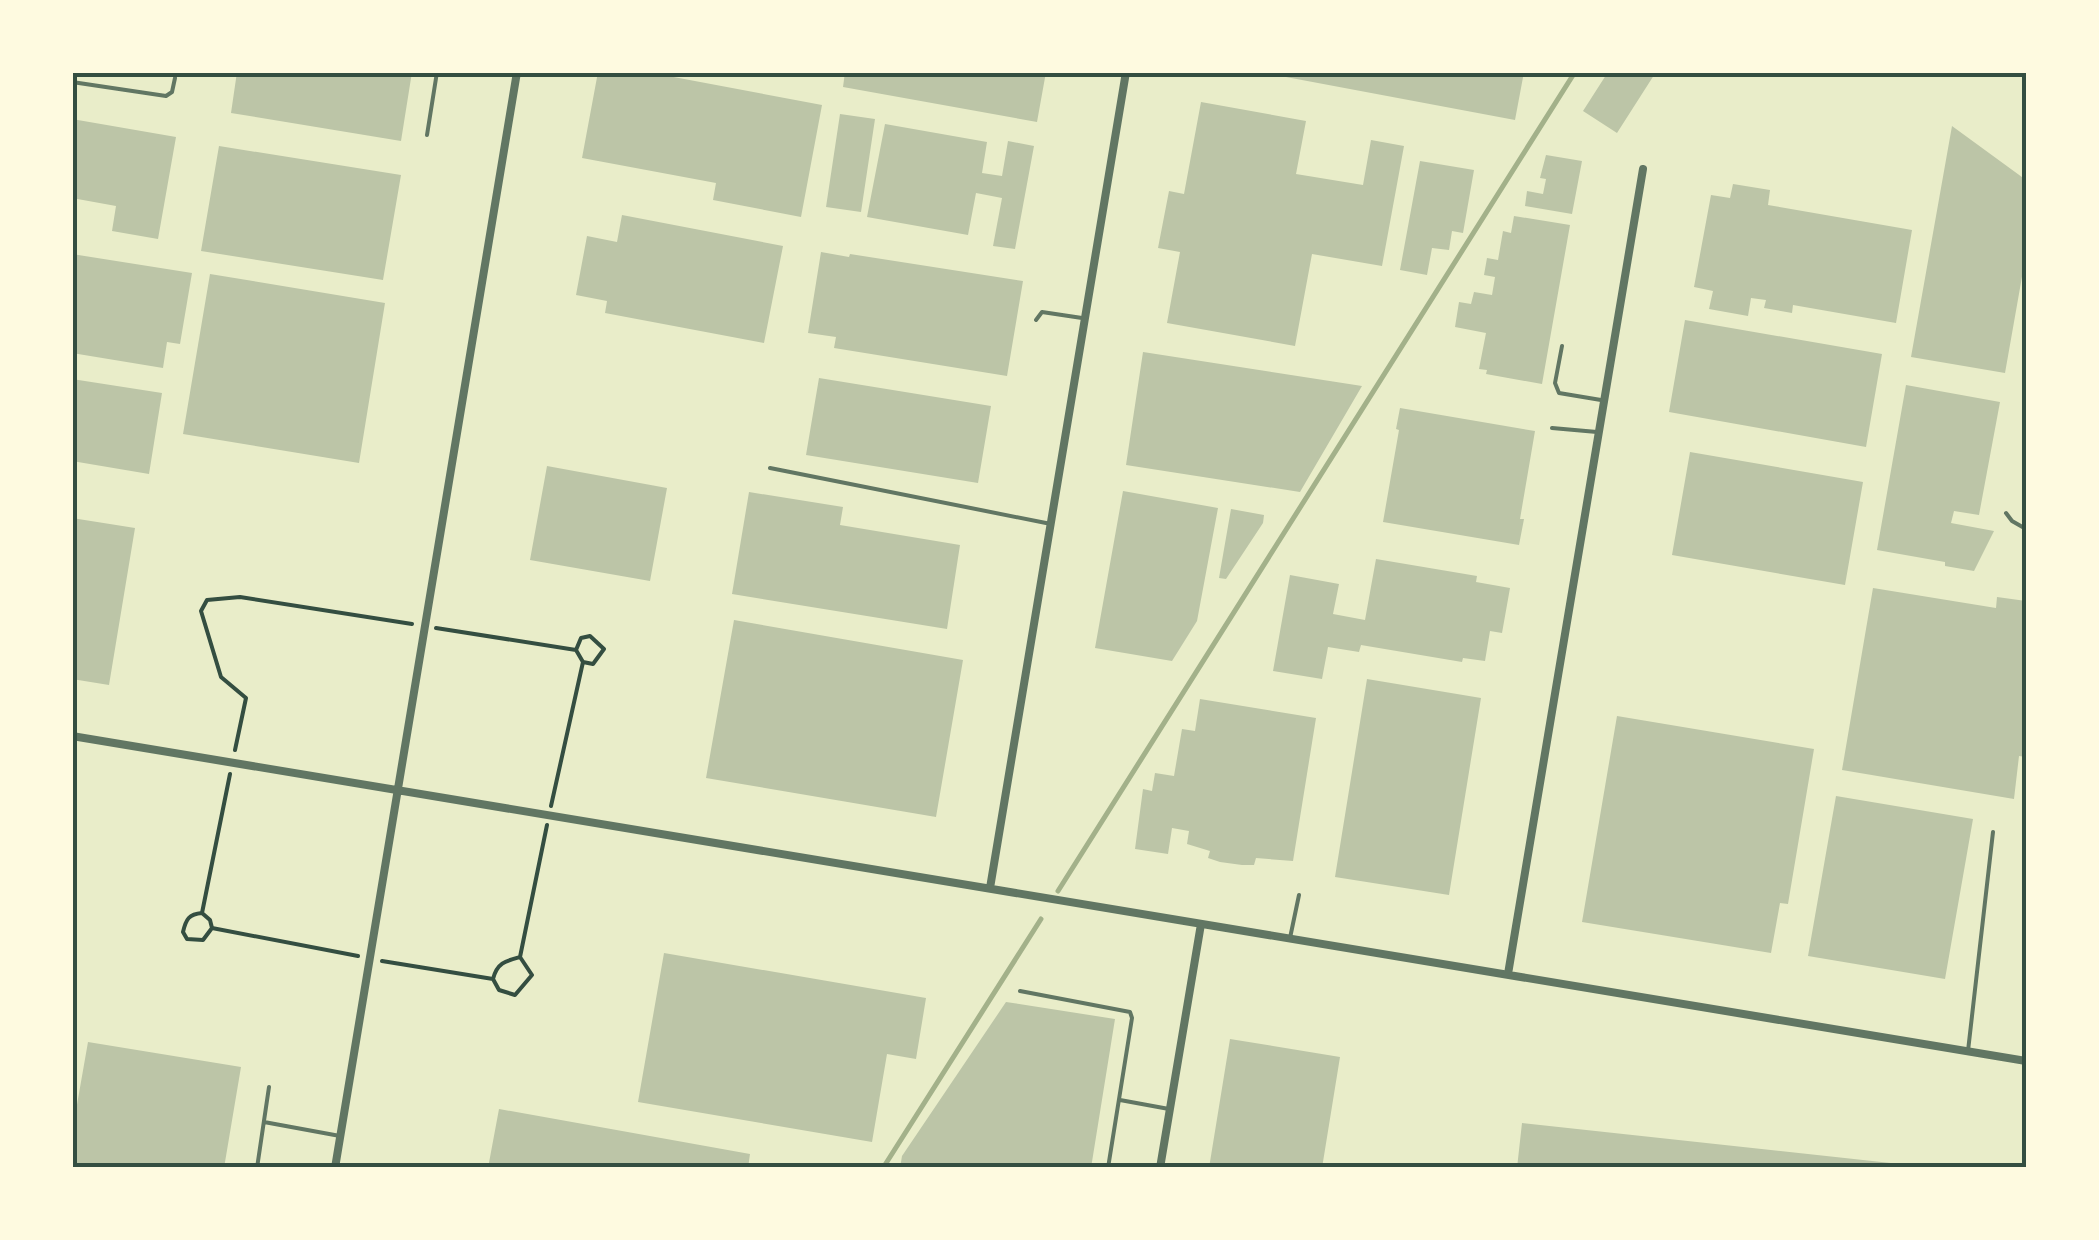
<svg xmlns="http://www.w3.org/2000/svg" width="2099" height="1240" font-family="Merriweather,serif">
<style>
.lines{fill:none;stroke-linecap:round;stroke-linejoin:round}
.stream{stroke:#a3b18a;stroke-width:5}
.building{fill:#bcc5a7}
.path{stroke:#344e41;stroke-width:4}
.service{stroke:#617663;stroke-width:4}
.minor{stroke:#617663;stroke-width:8}
.neatline{fill:none;stroke:#344e41;stroke-width:4}
</style>
<rect width="100%" height="100%" fill="#e9edc9"/>
<g class="lines">
<!-- stream -->
<path class="stream" d="M1058,891l517,-819
M883,1168l158,-249"/>
</g>
<!-- building -->
<path class="building" d="M237,72h175l-11,69 -170,-28z
M598,72h49l175,33 -21,112 -88,-17 3,-17 -134,-25z
M845,72h201l-9,50 -194,-35z
M1259,72h265l-9,48z
M1608,72h48l-39,61 -34,-22z
M1201,102l105,19 -10,53 67,11 8,-45 33,6 -22,120 -70,-12 -17,92 -128,-23 13,-71 -22,-4 11,-57 15,3z
M840,114l35,5 -14,93 -35,-5z
M72,119l104,18 -18,102 -46,-8 4,-25 -44,-8z
M885,124l102,18 -5,31 20,3 6,-35 26,5 -19,103 -22,-3 9,-48 -26,-5 -8,42 -101,-18z
M1952,126l74,54v74l-21,119 -94,-16z
M219,146l182,29 -18,105 -182,-29z
M1546,155l36,6 -10,53 -47,-8 2,-15 16,3 3,-15 -6,-1z
M1420,161l54,9 -11,63 -11,-2 -3,19 -17,-2 -5,27 -27,-5z
M1733,184l37,6 -2,15 144,25 -16,93 -103,-18 -1,8 -28,-5 2,-8 -15,-2 -3,18 -39,-7 4,-18 -19,-4 17,-92 19,3z
M622,215l161,31 -19,97 -159,-30 2,-12 -31,-6 11,-59 30,6z
M1514,216l56,9 -28,159 -56,-10 1,-4 -8,-1 7,-36 -31,-6 4,-25 12,2 3,-12 18,3 3,-18 -11,-2 3,-17 11,2 5,-29 8,2z
M821,252l28,5 1,-3 173,27 -16,95 -173,-28 2,-11 -28,-4z
M72,254l120,19 -12,71 -13,-2 -4,26 -91,-15z
M210,274l175,29 -26,160 -176,-29z
M1685,320l197,34 -16,93 -197,-35z
M1143,352l219,34 -62,106 -174,-27z
M819,378l172,28 -13,77 -172,-28z
M72,379l90,14 -13,81 -77,-13z
M1906,385l94,17 -21,113 -25,-4 -3,12 43,8 -20,40 -29,-5v-4l-68,-12z
M1400,408l135,23 -15,88h4l-5,26 -136,-23 16,-92 -3,-1z
M1690,452l173,30 -18,103 -173,-30z
M547,466l120,22 -17,93 -120,-21z
M1123,491l95,17 -21,113 -25,40 -77,-13z
M749,492l94,15 -3,18 120,20 -13,84 -215,-35z
M1231,509l33,6 -1,8 -37,56 -7,-1z
M72,518l63,10 -26,157 -37,-6z
M1376,559l101,17 -1,6 34,6 -8,45 -12,-2 -5,30 -22,-3 -1,4 -101,-17 -2,7 -31,-5 -6,32 -49,-8 17,-96 49,9 -6,30 32,6z
M1873,588l123,20 1,-11 29,4v156l-7,-1 -5,43 -172,-29z
M734,620l229,40 -27,157 -230,-39z
M1367,679l114,19 -32,197 -114,-18z
M1200,699l116,19 -23,143 -37,-3 -2,7h-12l-22,-3 -12,-4 2,-7 -23,-7 2,-13 -17,-3 -4,26 -33,-5 8,-60 9,2 3,-18 19,3 8,-47 13,2z
M1617,716l197,33 -26,155 -8,-1 -9,50 -189,-31z
M1836,796l137,23 -28,160 -137,-23z
M664,953l262,45 -10,61 -29,-5 -15,88 -234,-40z
M1006,1002l109,17 -24,149h-191l2,-12z
M1230,1039l110,18 -18,111h-113z
M88,1042l153,25 -17,101h-152v-35z
M499,1109l251,45 -2,14h-260z
M1522,1123l387,42v3h-392z"/>
<g class="lines">
<!-- path -->
<path class="path" d="M436,628l140,22
M235,750l11,-52 -25,-21 -20,-66 6,-11 33,-3 172,27
M230,774l-28,139c-13,1 -16,6 -19,19l4,7 16,1 9,-12 146,28
M551,806l32,-144 10,2 11,-15 -14,-13 -9,2 -5,12 7,12
M202,913l8,7 2,8
M382,961l111,18 6,11 16,5 17,-20 -12,-18 27,-132
M493,979c4,-16 12,-18 27,-22"/>
<!-- service -->
<path class="service" d="M72,82l94,14 6,-4 3,-14
M427,135l10,-63
M1036,320l6,-8 40,6
M1562,346l-7,37 4,10 42,7
M1552,428l45,4
M770,468l281,56
M2006,513l6,8 14,8
M1290,938l9,-43
M1020,991l110,21 2,6 -24,150
M1968,1051l25,-219
M1120,1100l49,9
M264,1122l76,14
M257,1168l12,-81"/>
<!-- minor -->
<path class="minor" d="M72,736l1954,325
M990,888l136,-816
M1508,974l135,-805
M335,1168l182,-1096
M1160,1168l41,-244"/>
</g>
<!-- border -->
<rect width="2099" height="1240" fill="none" stroke="#fefae0" stroke-width="150"/>
<rect x="75" y="75" width="1949" height="1090" class="neatline"/>
</svg>
